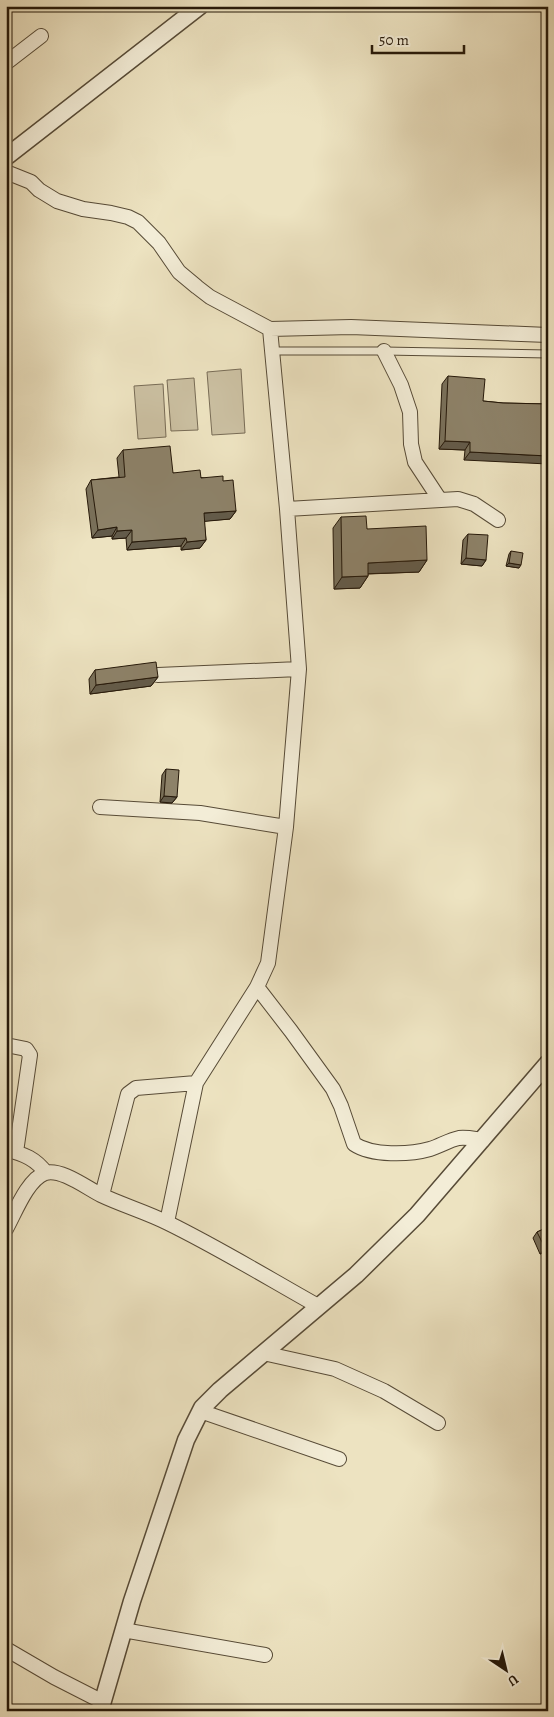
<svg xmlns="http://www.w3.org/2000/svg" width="554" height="1717" font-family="Alegreya,serif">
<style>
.pitch{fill:#cbc0a2;stroke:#786c56}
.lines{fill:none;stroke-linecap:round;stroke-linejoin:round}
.service-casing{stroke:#574b37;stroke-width:9}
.minor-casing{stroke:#574b37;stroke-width:16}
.tertiary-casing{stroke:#574b37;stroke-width:19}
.service{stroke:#f3edd7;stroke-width:7}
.minor{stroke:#f3edd7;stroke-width:14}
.tertiary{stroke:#f3edd7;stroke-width:16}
.wall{fill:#79705a;stroke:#251809}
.shaded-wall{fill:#635b4a;stroke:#251809}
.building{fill:#8d8269;stroke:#251809}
</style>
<rect width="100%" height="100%" fill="#ede3c1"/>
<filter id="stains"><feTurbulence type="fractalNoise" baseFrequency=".004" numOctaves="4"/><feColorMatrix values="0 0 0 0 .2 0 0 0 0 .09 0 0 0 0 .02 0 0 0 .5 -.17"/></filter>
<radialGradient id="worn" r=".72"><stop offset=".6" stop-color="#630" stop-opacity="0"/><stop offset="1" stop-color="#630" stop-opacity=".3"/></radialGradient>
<!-- pitch -->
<path class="pitch" d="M241,369l4,64 -33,2 -5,-63z
M194,378l4,52 -27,1 -4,-51z
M163,384l3,53 -28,2 -4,-53z"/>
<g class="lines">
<defs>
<path id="service" d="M273,351h111l164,3"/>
<path id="minor" d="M6,63l35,-27
M6,172l25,10 8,8 18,11 26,8 28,4 17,4 10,5 21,21 20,29 18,15 13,10 60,32 81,-2 197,8
M384,351l17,34 9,27 1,32 4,18 25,38
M287,509l171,-10 16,5 24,16
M158,675l141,-6
M100,807l100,6 86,14
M257,987l34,44 42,58 8,17 13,38c18,12 55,11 76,5 10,-3 19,-9 29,-11 8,-1 16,1 24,2
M6,1045l20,4 4,6 -14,97
M7,1150c17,4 29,9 39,23
M102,1195l26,-101 8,-6 60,-5
M167,1222l29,-139 61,-96 11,-24 18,-136 13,-158 -12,-160 -17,-180
M6,1229c9,-16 21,-49 39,-56 16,-5 42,15 56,22 21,10 45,17 67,28 51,25 100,55 150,83
M263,1353l72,16 49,22 54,32
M200,1411l139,48
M123,1630l142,25
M6,1649l48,28 49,25"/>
<path id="tertiary" d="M6,157l194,-151
M100,1711l32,-110 54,-161 16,-32 18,-18 136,-115 61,-60 131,-152"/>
</defs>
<!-- service casing -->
<use href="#service" class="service-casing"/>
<!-- minor casing -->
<use href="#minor" class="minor-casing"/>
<!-- tertiary casing -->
<use href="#tertiary" class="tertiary-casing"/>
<!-- service -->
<use href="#service" class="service"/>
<!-- minor -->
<use href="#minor" class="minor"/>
<!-- tertiary -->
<use href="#tertiary" class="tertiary"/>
</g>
<!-- wall -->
<path class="wall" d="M448,376l35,25 20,2 45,1 -84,56 1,-10 -26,-1 3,-65z
M123,450l50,23 50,8 13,30 -6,8 -26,2 2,19 -6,8 -19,2v-4l-54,4 -1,-12 -14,1v-3l-20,2 -6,-49 5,-9 28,-3 -2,-19z
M341,517l26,12 60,31 -8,12 -51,2v2l-8,12 -26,1 -1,-61z
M468,534l18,26 -4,6 -21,-2 2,-24z
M511,551l8,17 -13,-2 3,-12z
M95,670l63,7 -7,9 -61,8 -1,-15z
M166,769l11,28 -5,6 -12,-1 2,-27z
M548,1227v24l-8,3 -7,-16 4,-6z"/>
<!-- shaded-wall -->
<path class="shaded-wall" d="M445,441l25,1 -5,8 -26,-1z
M470,452l78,4v8l-84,-4z
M236,511l-6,8 -32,3 6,-9z
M117,527l-5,9 -20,2 6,-8z
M132,530l-6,8 -14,1 5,-8z
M186,538l-5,8 -54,4 5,-8z
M206,540l-6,8 -19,2 6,-8z
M466,558l20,2 -4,6 -21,-2z
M427,560l-8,12 -59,2 8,-11z
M509,563l12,2 -2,3 -13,-2z
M368,576l-8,12 -26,1 8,-12z
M158,677l-7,9 -61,8 6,-9z
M164,796l13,1 -5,6 -12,-1z
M548,1247v4l-8,3 5,-6z"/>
<!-- building -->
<path class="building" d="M448,376l37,3 -2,22 20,2 45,1v52l-78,-4v-10l-25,-1z
M170,446l3,27 27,-3 1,8 22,-2v5l10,-1 3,31 -32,2 2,27 -19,2 -1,-4 -54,4v-12l-15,1v-4l-19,3 -7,-50 34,-3 -2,-27z
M366,516l1,13 59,-3 1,34 -59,3v13l-26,1 -1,-60z
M468,534l20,1 -2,25 -20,-2z
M511,551l12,2 -2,12 -12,-2z
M156,662l2,15 -62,8 -1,-15z
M166,769l13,1 -2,27 -13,-1z
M548,1227v20l-3,1 -8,-16z"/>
<!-- margin -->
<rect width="554" height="1717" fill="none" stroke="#ede3c1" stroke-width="25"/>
<rect x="8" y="8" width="539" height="1702" fill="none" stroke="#251809" stroke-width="2.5"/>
<rect x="12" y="12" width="529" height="1692" fill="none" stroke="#251809"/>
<!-- north arrow -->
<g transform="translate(506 1670) rotate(145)" stroke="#f3edd7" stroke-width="4" paint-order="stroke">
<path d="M0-4L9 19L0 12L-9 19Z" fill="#251809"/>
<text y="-8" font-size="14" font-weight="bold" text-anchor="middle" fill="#251809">U</text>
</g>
<!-- scale -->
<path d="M372 45v8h92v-8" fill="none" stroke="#251809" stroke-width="2.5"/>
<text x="379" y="45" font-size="15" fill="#251809" stroke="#f3edd7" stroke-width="4" paint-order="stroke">50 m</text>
<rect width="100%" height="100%" filter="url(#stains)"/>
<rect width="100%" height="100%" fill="url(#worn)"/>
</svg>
